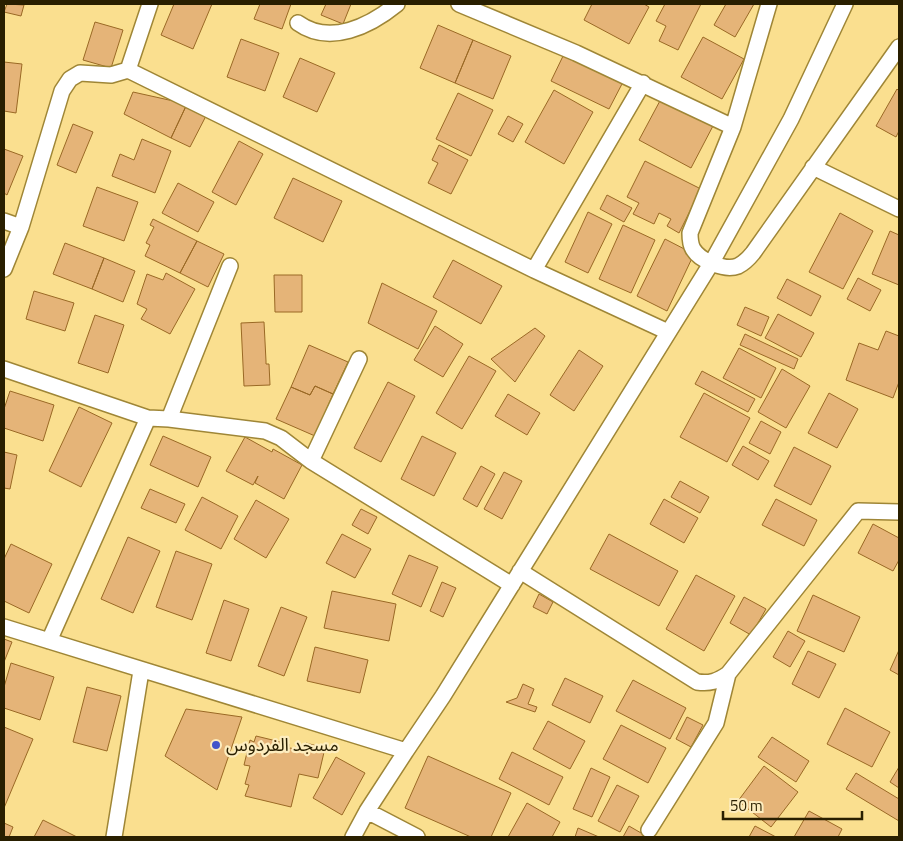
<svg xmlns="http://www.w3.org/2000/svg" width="903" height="841" font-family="'Titillium Web','Noto Sans Arabic',sans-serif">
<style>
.building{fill:#e5b478;stroke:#9a6925}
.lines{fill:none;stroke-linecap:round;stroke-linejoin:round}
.minor-casing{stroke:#9f8636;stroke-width:18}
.minor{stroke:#fff;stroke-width:15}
.poi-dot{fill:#4356ca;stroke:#fdedbf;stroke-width:2}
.labels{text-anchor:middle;stroke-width:4.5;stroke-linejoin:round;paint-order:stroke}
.poi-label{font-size:18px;fill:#291f00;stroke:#fdedbf;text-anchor:start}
</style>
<rect width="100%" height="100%" fill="#fadf8f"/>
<!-- building -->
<path class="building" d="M7,4l17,1 -3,11 -17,-4z
M174,4h38l-19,45 -32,-14z
M260,4h31l-9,25 -28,-10z
M326,4h25l-8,20 -22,-9z
M592,4h52l5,3 -20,37 -45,-24z
M665,4h36l-23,46 -19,-9 7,-15 -10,-5z
M726,4h28l-19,33 -21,-12z
M95,22l28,8 -12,38 -28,-8z
M438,25l35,15 -18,43 -35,-15z
M703,37l41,22 -22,40 -41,-22z
M241,39l38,14 -14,38 -38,-14z
M473,40l38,16 -18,43 -38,-16z
M564,54l59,28 -14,27 -58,-28z
M300,58l35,15 -18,39 -34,-15z
M4,62l18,2 -6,49 -12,-2z
M897,89l2,2v40l-3,6 -20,-11z
M554,90l39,22 -29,52 -39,-22z
M133,92l54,12 -16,34 -47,-24z
M458,93l35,17 -22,46 -35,-17z
M662,97l52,27 -23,44 -52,-28z
M187,104l20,10 -17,33 -19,-9z
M508,116l15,8 -10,18 -15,-8z
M73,124l20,8 -17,41 -19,-8z
M142,139l29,12 -16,42 -43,-17 8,-22 14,6z
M239,141l24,13 -27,51 -24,-13z
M439,145l29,15 -17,34 -23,-11 10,-20 -6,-3z
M4,149l19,7 -16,39 -3,-2z
M645,161l56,28 -22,44 -12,-7 4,-7 -12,-6 -5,11 -21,-10 6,-11 -12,-6z
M293,178l49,23 -19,41 -49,-24z
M178,183l36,19 -16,30 -36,-19z
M97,187l41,15 -14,39 -41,-15z
M607,195l25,13 -8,14 -24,-13z
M588,212l24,12 -24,49 -23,-11z
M840,213l33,18 -30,58 -34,-17z
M153,219l44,22 -17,32 -35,-17 5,-11 -4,-2 8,-16 -4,-2z
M623,225l32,15 -24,53 -32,-14z
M890,231l9,4v50l-27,-11z
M665,239l29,15 -27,57 -30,-15z
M197,241l27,13 -16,33 -28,-14z
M65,243l39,15 -12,31 -39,-15z
M104,258l31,13 -12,31 -31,-13z
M453,260l49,26 -21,38 -48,-27z
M166,273l29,16 -25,45 -29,-15 6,-10 -10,-5 10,-30 16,6z
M274,275h28v37h-27z
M858,278l23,12 -11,21 -23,-12z
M787,279l34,17 -10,20 -34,-18z
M382,283l55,28 -19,38 -50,-26z
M34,291l40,12 -9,28 -39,-12z
M745,307l24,10 -8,19 -24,-11z
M778,314l36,19 -13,24 -36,-19z
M95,315l29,10 -16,48 -30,-10z
M264,322l2,39v3h3l1,21 -26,1 -3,-63z
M435,326l28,18 -20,33 -29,-17z
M535,328l10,8 -30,46 -24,-23z
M886,331l13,5v46l-6,16 -47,-18 13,-37 19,7z
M745,334l53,25 -4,10 -54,-24z
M309,345l39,17 -15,32 -18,-8 -5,9 -19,-8z
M739,348l37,20 -15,30 -38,-20z
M579,350l24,16 -29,45 -24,-16z
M469,356l27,15 -34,58 -26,-16z
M782,369l28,17 -24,42 -28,-16z
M702,371l53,28 -7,13 -53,-28z
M388,382l27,14 -34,66 -27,-14z
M315,386l18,8 -18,42 -39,-17 15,-32 19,8z
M10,391l44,14 -11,36 -39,-13v-19z
M704,393l46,25 -23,44 -47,-25z
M829,393l29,16 -21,39 -29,-15z
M508,394l32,19 -13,22 -32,-19z
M79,407l33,16 -31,64 -32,-16z
M761,421l20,11 -11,22 -21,-11z
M163,436l48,21 -13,30 -48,-22z
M422,436l34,17 -22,43 -33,-17z
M245,437l27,15 1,-3 29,16 -18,34 -29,-16 3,-7 -5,9 -27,-14z
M743,446l26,15 -11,19 -26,-15z
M794,447l37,19 -20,39 -37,-19z
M4,452l13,3 -7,34 -6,-1z
M481,466l14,8 -18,33 -14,-8z
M504,472l18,9 -20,38 -18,-10z
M680,481l29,16 -9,16 -29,-16z
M150,489l35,15 -9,19 -35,-15z
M202,497l36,19 -17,33 -36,-19z
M664,499l34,19 -14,25 -34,-19z
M776,499l41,21 -13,26 -42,-21z
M256,500l33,19 -23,39 -32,-19z
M361,509l16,8 -9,17 -16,-9z
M873,524l26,14v22l-6,11 -35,-18z
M342,534l29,15 -16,29 -29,-15z
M609,534l69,37 -19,35 -69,-37z
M128,537l32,14 -27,62 -32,-14z
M11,544l41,20 -23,49 -25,-12v-42z
M176,551l36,13 -20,56 -36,-13z
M409,555l29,12 -17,40 -29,-13z
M696,575l39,21 -31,55 -38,-22z
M442,582l14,6 -13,29 -13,-6z
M332,591l64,13 -7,37 -65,-13z
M539,594l14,8 -6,12 -14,-7z
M813,595l47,22 -16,35 -47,-21z
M744,597l22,12 -15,26 -21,-12z
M224,600l25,9 -18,52 -25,-8z
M281,607l26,10 -23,59 -26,-10z
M788,631l17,10 -15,26 -17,-10z
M4,639l8,3 -8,20z
M315,647l53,13 -8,33 -53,-12z
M899,650v25l-9,-5z
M808,651l28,13 -17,34 -27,-14z
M11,663l43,14 -14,43 -36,-12v-21z
M565,678l38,18 -13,27 -38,-18z
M633,680l53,28 -16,31 -54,-28z
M523,684l11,5 -6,15 9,3 -2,5 -29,-10 11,-4z
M87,687l34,9 -14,55 -34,-9z
M845,708l45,24 -18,35 -45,-23z
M186,709l56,8 -25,73 -52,-34z
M687,717l16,8 -12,22 -15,-8z
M548,721l37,20 -15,28 -37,-20z
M621,725l45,23 -18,35 -45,-24z
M4,727l29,12 -29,69z
M256,736l33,8v5l1,-1 14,3 2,-8 19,5 -7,30 -19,-4 -8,33 -46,-11 4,-11 -4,-1 5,-18 -6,-1 6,-25 4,2z
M772,737l37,24 -13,21 -38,-25z
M512,752l51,25 -14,28 -50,-26z
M428,756l83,37 -20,44h-20l-66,-29z
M336,757l29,16 -23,42 -29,-17z
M764,766l34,26 -27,35 -33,-26z
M899,767v21l-9,-6z
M591,768l19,9 -18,40 -19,-8z
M856,773l43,26v22l-53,-32z
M617,785l22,11 -19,36 -22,-11z
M527,803l33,19 -8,15h-44z
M809,811l33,18 -4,8h-44z
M43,820l34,17h-43z
M4,823l9,4 -4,10h-5z
M629,826l19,11h-25z
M755,826l21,11h-27z
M578,828l21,9h-24z"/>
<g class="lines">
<defs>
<path id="minor" d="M459,4l117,49 157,74
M769,4l-36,123 -43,106c0,5 0,11 3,16 7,12 32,22 45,17 6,-3 11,-8 15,-13l146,-206
M298,23c32,23 72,3 99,-19
M128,70l22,-66
M813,167l86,42
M4,221l17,6
M4,269l17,-42 41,-136 8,-12 10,-6 31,2 17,-5 406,200 134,62
M534,270l109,-187
M4,369l144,49 21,1 96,12 16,7 30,23 201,124
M169,419l61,-153
M311,461l48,-102
M520,571l177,111c13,2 21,-1 31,-8l130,-163 41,1
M4,627l402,124 37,-55 269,-434 79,-143 54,-115
M49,641l99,-223
M367,811l50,26
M649,830l67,-107 12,-49
M114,837l27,-166
M353,837l14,-26 39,-60"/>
</defs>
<!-- minor casing -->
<use href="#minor" class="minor-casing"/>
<!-- minor -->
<use href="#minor" class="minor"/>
</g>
<!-- markers -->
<circle class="poi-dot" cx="216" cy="745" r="5"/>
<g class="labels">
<!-- poi labels -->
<g class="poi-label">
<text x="226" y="751">مسجد الفردوس</text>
</g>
</g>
<!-- border -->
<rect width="903" height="841" fill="none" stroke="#291f00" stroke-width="10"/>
<!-- scale -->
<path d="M723 811v8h139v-8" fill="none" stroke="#291f00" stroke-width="2.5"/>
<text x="730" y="811" font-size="15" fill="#291f00" stroke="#fdedbf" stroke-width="4" paint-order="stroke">50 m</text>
</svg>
